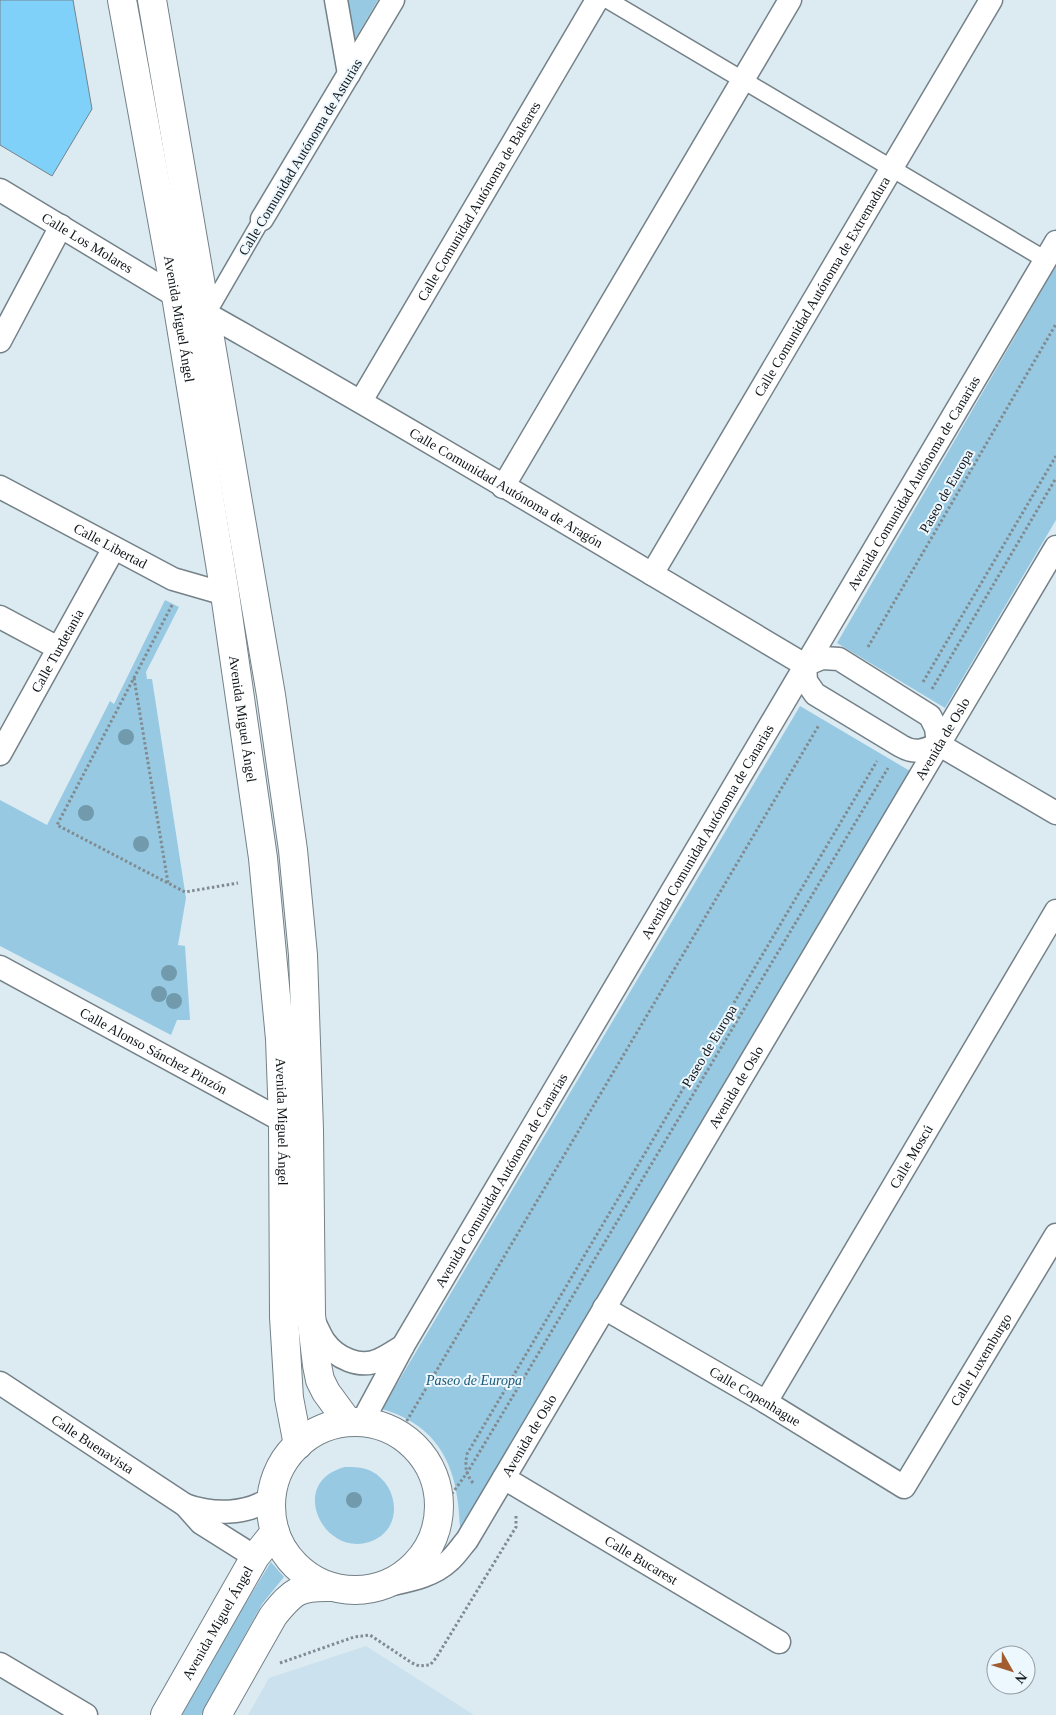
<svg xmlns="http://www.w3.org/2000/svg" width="1056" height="1715" font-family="Georgia,serif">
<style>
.built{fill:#cbe1ed}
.green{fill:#98c9e2}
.building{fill:#80d1fa;stroke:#76838a}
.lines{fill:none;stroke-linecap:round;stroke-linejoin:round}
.pedestrian-casing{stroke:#748188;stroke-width:19}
.minor-casing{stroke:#748188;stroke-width:25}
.tertiary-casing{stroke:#748188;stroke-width:30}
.path{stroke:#808b90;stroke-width:3;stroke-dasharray:2.5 2.5;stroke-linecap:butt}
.pedestrian{stroke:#fff;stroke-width:16}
.minor{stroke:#fff;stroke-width:22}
.tertiary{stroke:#fff;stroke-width:28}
.tree{fill:#719bad}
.labels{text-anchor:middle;stroke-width:4;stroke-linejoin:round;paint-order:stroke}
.street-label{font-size:14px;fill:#111619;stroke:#ecf7fe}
.park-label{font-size:14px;font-style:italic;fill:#1a5975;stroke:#ecf7fe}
</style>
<rect width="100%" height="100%" fill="#dcebf2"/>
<!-- built -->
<path class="built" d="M366,1646l108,69h-226l21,-37z"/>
<!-- green -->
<path class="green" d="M345,0h33l-26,44z
M1056,266v254l-111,188 -108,-65z
M165,600l14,7 -33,65 1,7h5l34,219 -8,47 7,1 5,74h-13l-6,15 -171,-89v-146l47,25 63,-124 4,3z
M800,706l110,65 -450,760c-1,-59 -17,-104 -78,-122z
M345,1467c9,0 18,0 26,4 28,14 33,57 1,70 -48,19 -86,-59 -27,-74z
M271,1562l13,15 -22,27 -61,111h-19l42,-77z"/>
<!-- building -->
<path class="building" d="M0,0h73l19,109 -40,67 -52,-31z"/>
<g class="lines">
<defs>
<path id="pedestrian" d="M608,0l438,260
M207,314l55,-95"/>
<g id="minor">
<path d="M336,0l13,74"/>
<path id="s1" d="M0,190l176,106"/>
<path d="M262,219l131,-219"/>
<path id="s2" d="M207,314c201,113 399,233 598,351"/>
<path d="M0,341l61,-115"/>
<path id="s3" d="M361,401l236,-401"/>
<path id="s4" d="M0,487l173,92 52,15"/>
<path d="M503,487l287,-487"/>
<path id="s5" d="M652,574l339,-574"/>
<path d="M0,617l58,31"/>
<path d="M805,665l17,-7 17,1 91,57 6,12 2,16"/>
<path d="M805,665l1,16 9,13 86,52c14,8 23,5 37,-2"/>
<path d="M938,744l118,69"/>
<path id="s6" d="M0,754l114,-206"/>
<path id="s7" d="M0,967l283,154 13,5"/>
<path id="s8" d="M604,1308l162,94 138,85 152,-252"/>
<path d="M313,1320c4,7 7,15 11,21 12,17 36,28 55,19 9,-4 16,-9 24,-14"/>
<path id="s9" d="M0,1383l185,122 16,18 54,34"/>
<path id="s10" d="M766,1402l290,-491"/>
<path id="s11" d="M362,1422l41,-76 653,-1104"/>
<path id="s12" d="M504,1478l275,164"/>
<path d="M185,1505c28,10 61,10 86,-7"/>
<path id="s13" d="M380,1587c24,-6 51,-9 69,-26 7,-6 12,-14 18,-21l589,-993"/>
<path d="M0,1664l86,51"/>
</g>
<g id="tertiary">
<path id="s14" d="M122,0l54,296 49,298 38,264 17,181 3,82 1,196 5,81 9,47"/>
<path d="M152,0l119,695 22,155 10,105 6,175 2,185 6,50 3,15 6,12 22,30"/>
<circle cx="355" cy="1506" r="84"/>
<path id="s15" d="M165,1715l90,-158 20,-25"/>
<path d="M217,1715l56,-99c20,-25 26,-30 58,-29"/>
</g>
</defs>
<!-- pedestrian casing -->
<use href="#pedestrian" class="pedestrian-casing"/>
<!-- minor casing -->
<use href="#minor" class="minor-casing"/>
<!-- tertiary casing -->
<use href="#tertiary" class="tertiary-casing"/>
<!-- path -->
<path class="path" d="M172,605l-115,220 128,67 53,-9
M868,647l188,-323
M134,678l34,205
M923,682l133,-226
M932,689l124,-211
M399,1434l420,-709
M473,1483c-8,-10 -8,-17 -6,-29l410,-693
M440,1510l27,-37 421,-705
M280,1663l74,-26 16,-2 42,28 7,3 11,-1 6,-7 80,-131v-13"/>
<!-- pedestrian -->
<use href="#pedestrian" class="pedestrian"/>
<!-- minor -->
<use href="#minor" class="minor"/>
<!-- tertiary -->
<use href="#tertiary" class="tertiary"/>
</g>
<!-- trees -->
<g class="tree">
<circle cx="126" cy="737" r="8"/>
<circle cx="86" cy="813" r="8"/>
<circle cx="141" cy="844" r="8"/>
<circle cx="169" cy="973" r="8"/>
<circle cx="159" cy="994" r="8"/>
<circle cx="174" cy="1001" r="8"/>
<circle cx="354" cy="1500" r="8"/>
</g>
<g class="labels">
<!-- street labels -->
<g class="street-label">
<text transform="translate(300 157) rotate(-59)" y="5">Calle Comunidad Autónoma de Asturias</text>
<text dy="5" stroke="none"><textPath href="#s3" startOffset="232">Calle Comunidad Autónoma de Baleares</textPath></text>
<text dy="5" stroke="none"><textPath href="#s1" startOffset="102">Calle Los Molares</textPath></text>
<text dy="5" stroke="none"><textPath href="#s5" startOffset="334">Calle Comunidad Autónoma de Extremadura</textPath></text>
<text dy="5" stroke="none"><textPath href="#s14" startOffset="324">Avenida Miguel Ángel</textPath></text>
<text dy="5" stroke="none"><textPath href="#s11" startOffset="1089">Avenida Comunidad Autónoma de Canarias</textPath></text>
<text dy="5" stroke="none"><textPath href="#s2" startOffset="346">Calle Comunidad Autónoma de Aragón</textPath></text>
<text transform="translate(946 491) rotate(-60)" y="5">Paseo de Europa</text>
<text dy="5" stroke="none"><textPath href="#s4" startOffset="125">Calle Libertad</textPath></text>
<text dy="5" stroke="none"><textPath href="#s6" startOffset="118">Calle Turdetania</textPath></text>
<text dy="5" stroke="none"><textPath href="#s14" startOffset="729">Avenida Miguel Ángel</textPath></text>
<text dy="5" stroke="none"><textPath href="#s13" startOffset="1034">Avenida de Oslo</textPath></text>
<text dy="5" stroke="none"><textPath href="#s11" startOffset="684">Avenida Comunidad Autónoma de Canarias</textPath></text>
<text transform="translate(709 1046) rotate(-59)" y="5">Paseo de Europa</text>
<text dy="5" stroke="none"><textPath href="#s7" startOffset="175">Calle Alonso Sánchez Pinzón</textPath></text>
<text dy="5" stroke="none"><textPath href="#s13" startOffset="629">Avenida de Oslo</textPath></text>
<text dy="5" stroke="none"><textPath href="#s14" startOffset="1134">Avenida Miguel Ángel</textPath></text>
<text dy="5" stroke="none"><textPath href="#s10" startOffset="285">Calle Moscú</textPath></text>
<text dy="5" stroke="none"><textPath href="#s11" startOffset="279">Avenida Comunidad Autónoma de Canarias</textPath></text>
<text dy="5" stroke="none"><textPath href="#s8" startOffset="498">Calle Luxemburgo</textPath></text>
<text dy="5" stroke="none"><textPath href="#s8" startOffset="175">Calle Copenhague</textPath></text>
<text dy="5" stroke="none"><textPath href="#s13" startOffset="224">Avenida de Oslo</textPath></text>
<text dy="5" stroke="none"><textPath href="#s9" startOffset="111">Calle Buenavista</textPath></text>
<text dy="5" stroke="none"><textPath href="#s12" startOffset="160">Calle Bucarest</textPath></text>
<text dy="5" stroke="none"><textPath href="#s15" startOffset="106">Avenida Miguel Ángel</textPath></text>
</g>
<!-- park labels -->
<g class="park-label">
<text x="474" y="1385">Paseo de Europa</text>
</g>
</g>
<!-- north arrow -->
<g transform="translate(1011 1670) rotate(129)"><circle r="24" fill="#ecf7fe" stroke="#949da2"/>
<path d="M0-4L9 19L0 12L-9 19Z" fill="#a15c2f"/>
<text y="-8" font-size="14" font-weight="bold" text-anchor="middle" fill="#111619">N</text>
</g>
</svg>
